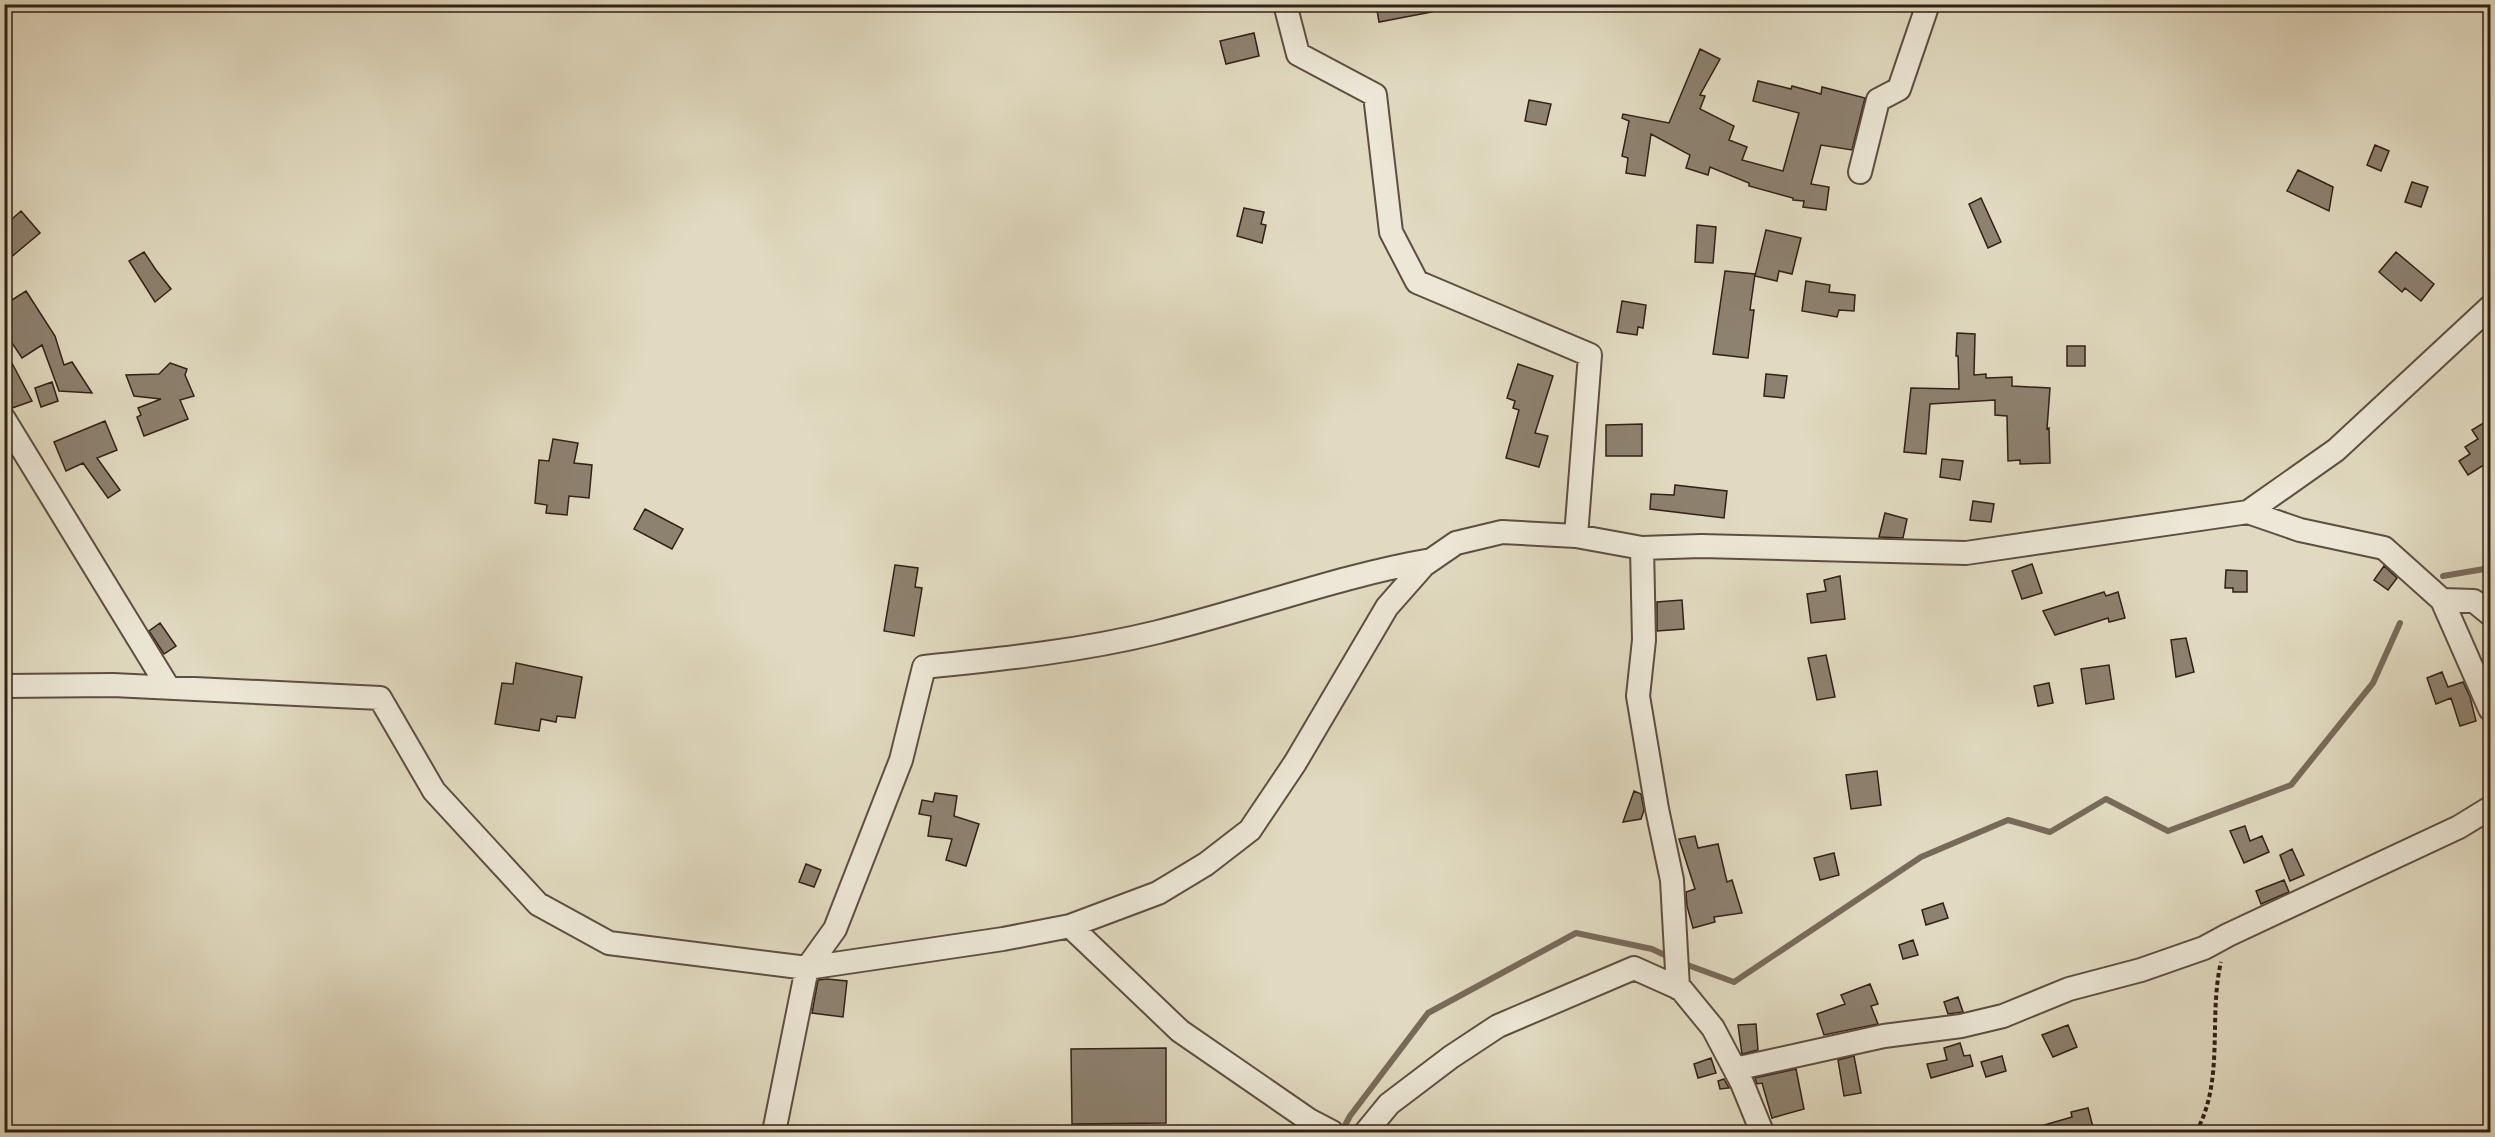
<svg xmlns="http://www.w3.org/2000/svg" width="2495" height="1137" font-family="Vollkorn,serif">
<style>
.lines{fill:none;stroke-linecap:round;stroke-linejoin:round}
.stream{stroke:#786a5a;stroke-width:6}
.building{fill:#8d816f;stroke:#322017;stroke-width:1.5}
.minor-casing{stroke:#5e4e41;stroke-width:26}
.path{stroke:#322017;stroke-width:4;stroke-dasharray:4.5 3;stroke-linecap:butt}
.minor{stroke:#ece7d6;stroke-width:22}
</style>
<rect width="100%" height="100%" fill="#e1dac0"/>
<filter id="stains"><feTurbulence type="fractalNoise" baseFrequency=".00333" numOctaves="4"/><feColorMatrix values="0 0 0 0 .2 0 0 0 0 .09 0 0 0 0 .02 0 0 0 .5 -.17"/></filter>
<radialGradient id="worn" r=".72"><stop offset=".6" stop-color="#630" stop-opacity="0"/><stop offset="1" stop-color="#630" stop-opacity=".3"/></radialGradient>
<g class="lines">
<!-- stream -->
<path class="stream" d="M2443,576l47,-8
M1682,963l52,19 187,-125 87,-37 42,12 56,-33 62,32 123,-46 82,-102 27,-60
M1342,1131l8,-15 78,-103 148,-80 76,16 19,9"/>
</g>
<!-- building -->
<path class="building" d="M1376,4h55l1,8 -53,10z
M1254,33l5,23 -33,8 -6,-23z
M1700,49l20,10 -20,36 5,1 -5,13 34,17 -5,14 18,7 -5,13 41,11 16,-58 -46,-12 5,-20 33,8 1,-3 29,8 1,-7 43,11 -13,52 -31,-5 -10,39 18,3 -3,23 -23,-3 1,-6 -11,-1v-2l-44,-12v-3l-39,-16 -2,8 -22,-7 4,-13 -39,-21 -6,42 -19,-3 2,-15 -6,-2 7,-35 -7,-3 1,-4 46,9z
M1529,100l22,4 -5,21 -21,-4z
M2375,145l14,6 -8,20 -14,-6z
M2298,170l35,17 -4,24 -42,-20z
M2412,182l16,5 -7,20 -16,-5z
M1981,198l20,44 -13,6 -19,-44z
M1244,208l20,4 -3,12 5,1 -4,18 -25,-7z
M21,211l19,22 -36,30v-37z
M1697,225l19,2 -3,36 -18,-1z
M1766,230l35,8 -9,36 -13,-3 -2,10 -22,-5z
M144,252l12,18 15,19 -16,13 -26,-41z
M2396,252l38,32 -13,17 -16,-13 -3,4 -23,-20z
M1725,271l30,3 -5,36h4l-6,48 -35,-4z
M1806,281l24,4 -1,7 26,3 -1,16 -15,-1 -2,7 -35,-6z
M26,291l29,45 9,29 8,-3 20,31 -33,-2 -17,-46 -20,13 -18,-27v-26z
M1622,301l24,4 -3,23 -5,-1 -1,8 -20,-3z
M1957,333l18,1 -1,41 12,-1v4l26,-1v9l38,2 -3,41 2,-1 1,35 -30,1v-4l-12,1 -1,-45 -12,-1v-15l-65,4 -4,50 -22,-2 7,-64 48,1 -1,-33h-2z
M2067,346h18v20h-18z
M4,348l28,53 -20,7 -2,-3 -6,1z
M170,363l17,6 -2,6 9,21 -14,4 8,19 -44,17 -7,-19 4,-2 -3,-7 23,-9 -27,-3 -8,-21 33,-1z
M1518,364l35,12 -18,57 13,3 -9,31 -33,-9 13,-48 -6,-2 2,-7 -8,-3z
M1766,374l21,2 -3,22 -20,-2z
M52,382l6,19 -17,6 -6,-19z
M2490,419v42l-22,14 -9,-14 11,-7 -5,-7 13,-8 -6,-9z
M105,421l12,29 -20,8 23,32 -12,8 -25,-35 -17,8 -12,-29z
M1642,424v32h-36v-31z
M553,439l25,4 -4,20 18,2 -3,33 -20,-2 -2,19 -21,-2 1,-8 -12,-2 4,-43 10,1z
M1942,459l21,2 -3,19 -20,-3z
M1675,485l52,6 -3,27 -74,-9 1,-15 23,1z
M1973,501l21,3 -3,18 -21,-2z
M645,509l38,20 -11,20 -38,-20z
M1885,513l22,6 -4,19 -24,-1z
M2032,564l10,29 -20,6 -10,-28z
M895,565l23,3 -3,19 7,1 -8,48 -30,-5z
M2384,566l13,12 -9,12 -14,-10z
M2226,570l21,1v21h-14v-4h-8z
M1840,576l5,43 -34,4 -4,-29 19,-3 -2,-11z
M2104,592l2,4 12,-4 7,26 -16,4 -1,-4 -53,17 -12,-24z
M1682,600l2,29 -27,2v-29z
M160,623l16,23 -12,8 -15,-23z
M2186,638l8,34 -18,5 -5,-37z
M1826,655l9,42 -18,3 -9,-42z
M516,663l66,14 -7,41 -18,-2 -1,6 -15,-3 -2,12 -44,-7 7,-41 11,1z
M2109,665l5,34 -28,5 -5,-35z
M2442,672l6,15 15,-5 7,15 6,24 -16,5 -9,-28 -15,6 -9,-26z
M2049,683l4,20 -15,3 -4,-20z
M1877,771l4,34 -30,4 -5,-34z
M1634,791l7,3 3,16 -3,9 -18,3z
M935,793l22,3 -3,20 25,8 -13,42 -20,-6 6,-21 -24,-3 3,-20 -12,-2 3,-14 11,2z
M2245,826l5,15 12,-5 7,16 -25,11 -14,-32z
M1695,836l3,12 20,-4 9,38 5,-2 10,33 -28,4 1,5 -22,6 -6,-22 -1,-14 9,-3 -16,-50z
M2292,849l12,26 -14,6 -10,-26z
M1834,853l5,22 -19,5 -6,-22z
M806,864l15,6 -7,17 -15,-5z
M2284,880l5,12 -28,12 -5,-13z
M1943,903l5,15 -22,7 -4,-15z
M1913,940l5,15 -15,4 -4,-14z
M827,979l20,2 -4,36 -31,-4 6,-33z
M1870,984l8,20 -7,2 7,18 -54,11 -7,-21 28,-10 -4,-9z
M1958,997l5,15 -15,2 -4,-12z
M1756,1024l2,26 -16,4 -4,-29z
M2068,1025l9,22 -24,10 -11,-22z
M1960,1043l4,13 6,-1 3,11 -42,12 -4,-14 20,-4 -3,-12z
M1166,1048v75l-94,1 -1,-75z
M1854,1056l7,37 -17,3 -6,-36z
M2002,1056l4,15 -20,6 -5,-15z
M1711,1058l5,15 -18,5 -4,-14z
M1796,1069l8,40 -32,9 -10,-35 -5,1 -2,-6z
M1724,1079l5,9 -9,1 -2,-8z
M2088,1108l5,19 -24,5h-33l-2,-4 38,-11 -1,-5z"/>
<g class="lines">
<defs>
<path id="minor" d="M1285,4l13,50 77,41 16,137 26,50 173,73 -14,181
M1860,172l18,-72 21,-11 29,-85
M4,419l164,268
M2248,512l88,-62 154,-143
M1642,548l2,92 -6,56 19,113 15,71 6,108
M2442,600l48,109
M4,686l109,-1 267,13 54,93 104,113 71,39 198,25 196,-29 67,-13 88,-33 48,-29 44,-34 45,-67 92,-156 37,-42 32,-22 46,-11 74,4 66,12 59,-2 265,7 282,-41 52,18 84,18 58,52 32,1 16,13
M1070,926l110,105 129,89 23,12
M1735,1069l149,-33 77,-10 42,-10 66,-27 72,-19 63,-22 24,-13 231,-108 31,-19
M774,1132l33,-164 28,-39 66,-169 23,-93c78,-8 157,-16 234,-35 91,-22 180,-56 273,-72
M1366,1132l23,-28 62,-47 47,-31 136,-58 47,21 32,39 29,55 20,49"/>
</defs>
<!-- minor casing -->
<use href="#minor" class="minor-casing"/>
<!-- path -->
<path class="path" d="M2196,1132c29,-51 12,-115 25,-170"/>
<!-- minor -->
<use href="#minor" class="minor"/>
</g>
<!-- margin -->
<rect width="2495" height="1137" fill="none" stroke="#e1dac0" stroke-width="24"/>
<rect x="6" y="6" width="2483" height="1125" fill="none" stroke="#322017" stroke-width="3"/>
<rect x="12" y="12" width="2471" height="1113" fill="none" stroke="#322017" stroke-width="1.5"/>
<rect width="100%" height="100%" filter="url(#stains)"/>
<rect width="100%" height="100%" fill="url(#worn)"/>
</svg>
